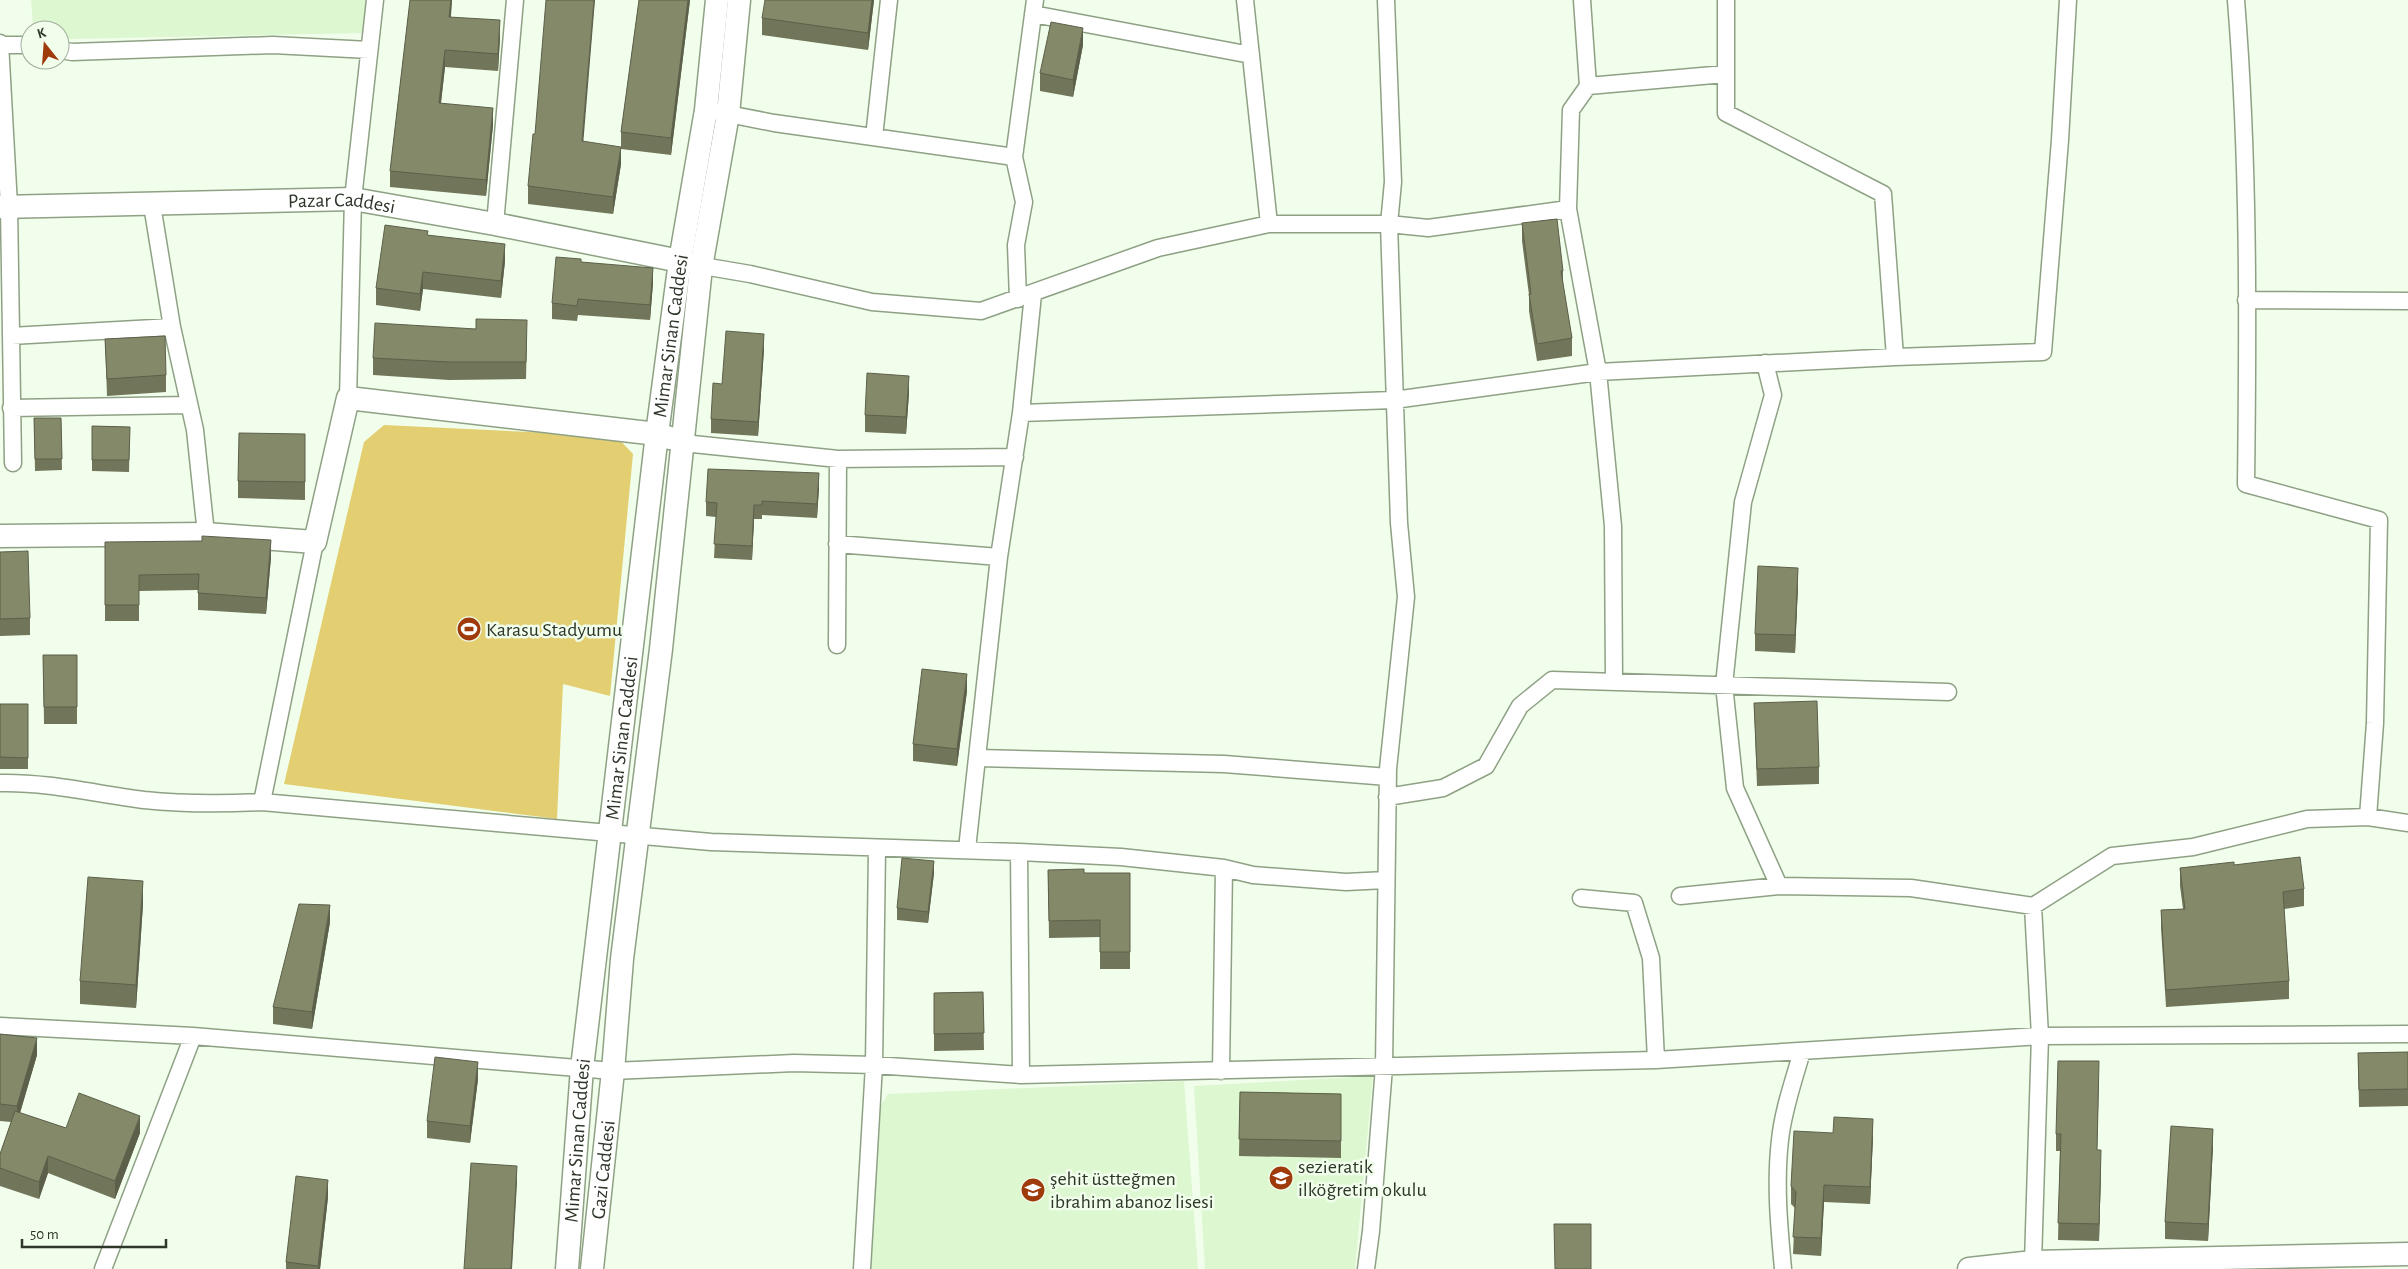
<svg xmlns="http://www.w3.org/2000/svg" width="2408" height="1269" font-family="'Alegreya Sans',sans-serif">
<style>
.built{fill:#ddf7d1}
.green{fill:#e3cf72}
.lines{fill:none;stroke-linecap:round;stroke-linejoin:round}
.street-casing{stroke:#8ea184;stroke-width:19}
.secondary-casing{stroke:#8ea184;stroke-width:25}
.street{stroke:#fff;stroke-width:16}
.secondary{stroke:#fff;stroke-width:22}
.wall{fill:#71765a}
.shaded-wall{fill:#5c604a}
.building{fill:#838969;stroke:#5c604a}
.labels{text-anchor:middle;stroke-width:5;stroke-linejoin:round;paint-order:stroke}
.street-label{font-size:20px;fill:#2e362a;stroke:#f1feeb}
.poi-label{font-size:20px;fill:#2e362a;stroke:#f1feeb;text-anchor:start}
</style>
<rect width="100%" height="100%" fill="#f1feeb"/>
<!-- built -->
<path class="built" d="M31,0h335l-4,33 -295,6 -7,-3v-6h-14l-13,-6z
M1373,1076l-18,193h-150l-11,-183z
M1184,1081l14,188h-327l7,-159 10,-16z"/>
<!-- green -->
<path class="green" d="M384,425l232,11 17,18 -23,242 -47,-12 -6,135 -273,-35 80,-342z"/>
<g class="lines">
<defs>
<path id="street" d="M1245,0l24,224
M1386,0l7,182 -4,42 39,4 140,-19 3,-99 17,-24 137,-12
M1582,0l6,86
M1726,0v113l157,81 12,163
M2236,0c13,161 12,323 10,484l133,36 -4,203 -7,94
M1033,14l218,41
M0,43l9,163 4,257
M0,45h30
M60,50l12,2 201,-7 96,5
M718,112l56,11 240,34 10,45 -8,43 2,54
M874,137l15,-137
M1014,157l21,-157
M152,205l20,122 23,103 11,104
M1568,209l30,163 15,154 1,156
M495,224l20,-224
M691,264l59,10 122,28 109,9 177,-63 111,-24h120l10,299 7,74 -18,172 -4,298 -13,164 -5,38
M2246,300l162,1
M11,336l161,-9
M1765,363l8,32 -30,107 -19,183 11,103 44,98
M348,398l5,-199 22,-199
M11,408l178,-3
M1021,413l373,-13 204,-28 297,-15 148,-5 17,-212 8,-140
M683,443l155,16 177,-2
M837,544l162,13
M837,645l1,-186
M978,758l246,6 164,13
M0,783c49,-1 96,11 144,17 39,4 79,4 118,2l449,40 308,10 102,5 103,11 29,7 93,7 40,-2
M1387,797l56,-9 43,-22 34,-60 32,-26 396,12
M262,802l53,-260
M967,849l32,-292 22,-144 12,-119
M1019,852l2,223
M1680,896l99,-10 132,2 122,18
M1581,898l53,5 17,55 5,102
M0,1026l193,10 420,35 181,-8 80,2 147,10 635,-15 384,-24 368,-2
M1221,1071l3,-203
M103,1269l90,-233
M862,1269l12,-204 3,-216
M1783,1269c-4,-43 -8,-86 -3,-129 3,-30 14,-60 22,-89
M2031,1269l2,-7 7,-226 -7,-130 79,-50 81,-9 114,-28 61,-2 40,6"/>
<g id="secondary">
<path id="s1" d="M0,207l353,-8 142,25 185,37"/>
<path d="M0,536l206,-2 109,8 33,-144 309,36 13,4"/>
<path id="s2" d="M567,1269l15,-201 75,-634 23,-173 26,-151 11,-110"/>
<path id="s3" d="M592,1269l21,-198 9,-112 39,-310 40,-382 27,-153 11,-114"/>
<path d="M1969,1269l64,-7 375,-8"/>
</g>
</defs>
<!-- street casing -->
<use href="#street" class="street-casing"/>
<!-- secondary casing -->
<use href="#secondary" class="secondary-casing"/>
<!-- street -->
<use href="#street" class="street"/>
<!-- secondary -->
<use href="#secondary" class="secondary"/>
</g>
<!-- wall -->
<path class="wall" d="M410,0h42l-1,17 49,20 -2,34 -53,-4 -4,36 52,22 -7,71 -96,-9v-16z
M639,0h51l-19,155 -50,-6v-17z
M874,0l-6,50 -106,-15v-17z
M1083,45l-10,52 -33,-6v-18z
M583,141l38,23 -8,50 -85,-10v-18z
M1522,223l41,48v14l9,53v18l-35,5 -8,-50v-16l-7,-54z
M428,235l77,26 -4,37 -78,-9 -3,22 -44,-6v-17z
M581,262l72,21 -3,37 -72,-5 -1,6 -25,-2v-16z
M527,337l-1,42 -77,1 -76,-5v-17z
M105,339l61,36v17l-59,4z
M764,349l-6,87 -47,-3v-14l11,-35z
M909,393l-3,41 -41,-2v-17z
M34,418h27l1,52 -27,1z
M92,426l38,1 -1,45 -37,-1z
M305,434v66l-67,-2v-17z
M819,487l-2,31 -55,-3v4h-8l-2,41 -38,-2 2,-41 -10,-1v-14z
M105,542l166,15 -5,57 -68,-4v-20l-59,1v30h-34z
M0,552l30,66v17l-30,1z
M1798,585l-3,68 -40,-2v-17z
M43,655h34v69h-33z
M967,691l-10,75 -44,-5v-17z
M1754,703l65,64v17l-62,2z
M0,704h28v65h-28z
M2234,865l70,24v17l-20,3 5,72v18l-123,8 -5,-79v-18l22,-1 -3,-23v-18z
M1048,870l36,3h46v96h-30v-32l-51,1z
M934,873l-6,50 -31,-3v-12z
M143,904l-7,104 -56,-4v-23z
M330,922l-18,107 -39,-5v-17z
M983,992l1,58 -50,1v-58z
M0,1034l37,21 -17,58 46,15 74,5 -25,66 -67,-26 -9,26 -39,-13v-32l11,-32 -11,-1z
M2408,1052v54l-49,1 -1,-54z
M478,1079l-8,64 -43,-5v-17z
M2099,1079l-2,71 4,18 -2,73 -41,-1 2,-89h-4v-17z
M1240,1092l101,2v64l-102,-2z
M1873,1136l-3,68 -46,-2 -3,54 -28,-2 2,-46 -4,-4v-18z
M2213,1146l-5,95 -43,-2v-17z
M328,1197l-8,72h-34v-7z"/>
<!-- shaded-wall -->
<path class="shaded-wall" d="M451,0h1l-3,33v-16z
M594,0h1l-13,158v-17z
M688,0h2l-19,155v-17z
M872,0h2l-6,50v-17z
M500,20v17l-2,34v-17z
M1083,28v17l-10,52v-17z
M445,50v17l-6,52v-16z
M493,108v17l-7,71v-16z
M621,147v17l-8,50v-17z
M505,244v17l-4,37v-17z
M653,268v15l-3,37v-15z
M423,272v17l-3,22v-17z
M764,334v15l-6,87v-14z
M909,376v17l-3,41v-17z
M819,473v14l-2,31v-14z
M754,505v14l-2,41v-14z
M271,540v17l-5,57v-16z
M1798,568v17l-3,68v-18z
M967,674v17l-10,75v-17z
M934,861v12l-6,50v-11z
M143,881v23l-7,104v-23z
M330,905v17l-18,107v-17z
M37,1038v17l-20,68v-17z
M478,1062v17l-8,64v-17z
M140,1116v17l-25,66v-18z
M1873,1119v17l-3,68v-17z
M2213,1129v17l-5,95v-17z
M2101,1150v18l-2,73v-17z
M48,1156v17l-9,26v-17z
M517,1166v17l-5,86h-1z
M328,1180v17l-8,72h-2z
M1824,1185v17l-3,54v-18z"/>
<!-- building -->
<path class="building" d="M410,0h41l-2,17 51,3 -2,34 -53,-4 -6,53 54,5 -7,72 -96,-9z
M546,0h48l-12,141 39,6 -8,50 -85,-11 5,-52h2z
M639,0h49l-17,138 -50,-6z
M765,0h107l-4,33 -106,-15z
M1051,22l32,6 -10,52 -33,-7z
M1557,219l6,52h-2l11,67 -35,6 -8,-50h2l-9,-71z
M385,225l43,6 -1,4 78,9 -4,37 -78,-9 -3,22 -44,-6z
M556,257l25,2v3l72,6 -3,37 -72,-6 -1,7 -25,-3z
M476,319l51,1 -1,42h-77l-76,-4 2,-35 101,6z
M726,331l38,3 -6,88 -47,-3 2,-36 9,1z
M165,336l1,39 -59,4 -2,-40z
M867,373l42,3 -3,41 -41,-2z
M34,418h27l1,41h-27z
M92,426l38,1 -1,33h-37z
M239,433l66,1v48l-67,-1z
M708,469l111,4 -2,31 -55,-3v4h-8l-2,41 -38,-2 3,-41 -11,-1z
M202,536l69,4 -5,58 -68,-5 1,-19 -60,1v30h-34v-63l97,-1z
M28,551l2,67 -30,1v-67z
M1758,566l40,2 -3,67 -40,-1z
M43,655h34v52h-33z
M922,669l45,5 -10,75 -44,-5z
M1817,701l2,66 -62,2 -3,-66z
M0,704h28v54l-28,-1z
M2300,857l4,32 -21,3 6,89 -123,9 -5,-80 24,-1 -5,-41 54,-6v3z
M902,858l32,3 -6,51 -31,-4z
M1084,869v4h46v79h-30v-32l-51,1 -1,-51z
M88,877l55,4 -7,104 -56,-4z
M299,904l31,1 -18,107 -39,-5z
M983,992l1,41 -50,1v-41z
M0,1034l37,4 -20,68 -17,-2z
M2408,1052v37l-49,1 -1,-37z
M435,1057l43,5 -8,64 -43,-5z
M2058,1061h41l-2,89h4l-2,74 -41,-1 3,-89h-5z
M1240,1092l101,2v47l-102,-2z
M79,1093l61,23 -25,65 -67,-25 -9,26 -39,-14v-14l15,-43 51,17z
M1834,1117l39,2 -3,68 -46,-2 -3,53 -28,-1 3,-45 -5,-6 3,-55 39,2z
M2171,1126l42,3 -5,95 -43,-2z
M471,1163l46,3 -6,103h-47z
M296,1176l32,4 -10,86 -32,-4z
M1554,1224h37v45h-36z"/>
<!-- icons -->
<defs>
<symbol id="stadium-disc" viewBox="-11 -11 22 22"><circle r="9.5" fill="#9f3a0b" stroke="#f1feeb"/><path d="M0-5a6.5 5 0 1 0 0 10a6.5 5 0 1 0 0-10ZM-3.5-1.8h7v3.6h-7Z" fill="#fff"/></symbol>
<symbol id="school-disc" viewBox="-11 -11 22 22"><circle r="9.5" fill="#9f3a0b" stroke="#f1feeb"/><path d="M0-5L7-2L0 1L-7-2ZM-4 1L0 2.5L4 1V4Q0 6-4 4Z" fill="#fff"/></symbol>
</defs>
<g fill-rule="evenodd">
<use href="#stadium-disc" x="455" y="615" width="28" height="28"/>
<use href="#school-disc" x="1267" y="1164" width="28" height="28"/>
<use href="#school-disc" x="1019" y="1176" width="28" height="28"/>
</g>
<g class="labels">
<!-- street labels -->
<g class="street-label">
<text dy="7" stroke="none"><textPath href="#s1" startOffset="342">Pazar Caddesi</textPath></text>
<text dy="7" stroke="none"><textPath href="#s2" startOffset="939">Mimar Sinan Caddesi</textPath></text>
<text dy="7" stroke="none"><textPath href="#s2" startOffset="534">Mimar Sinan Caddesi</textPath></text>
<text dy="7" stroke="none"><textPath href="#s2" startOffset="129">Mimar Sinan Caddesi</textPath></text>
<text dy="7" stroke="none"><textPath href="#s3" startOffset="100">Gazi Caddesi</textPath></text>
</g>
<!-- poi labels -->
<g class="poi-label">
<text x="486" y="636">Karasu Stadyumu</text>
<text x="1298" y="1173">sezieratik<tspan x="1298" dy="23">ilköğretim okulu</tspan></text>
<text x="1050" y="1185">şehit üstteğmen<tspan x="1050" dy="23">ibrahim abanoz lisesi</tspan></text>
</g>
</g>
<!-- north arrow -->
<g transform="translate(45 45) rotate(343)"><circle r="24" fill="#f1feeb" stroke="#a3ae9e"/>
<path d="M0-4L9 19L0 12L-9 19Z" fill="#9f3a0b"/>
<text y="-8" font-size="14" font-weight="bold" text-anchor="middle" fill="#2e362a">K</text>
</g>
<!-- scale -->
<path d="M22 1239v8h144v-8" fill="none" stroke="#2e362a" stroke-width="2.5"/>
<text x="30" y="1239" font-size="15" fill="#2e362a" stroke="#f1feeb" stroke-width="4" paint-order="stroke">50 m</text>
</svg>
